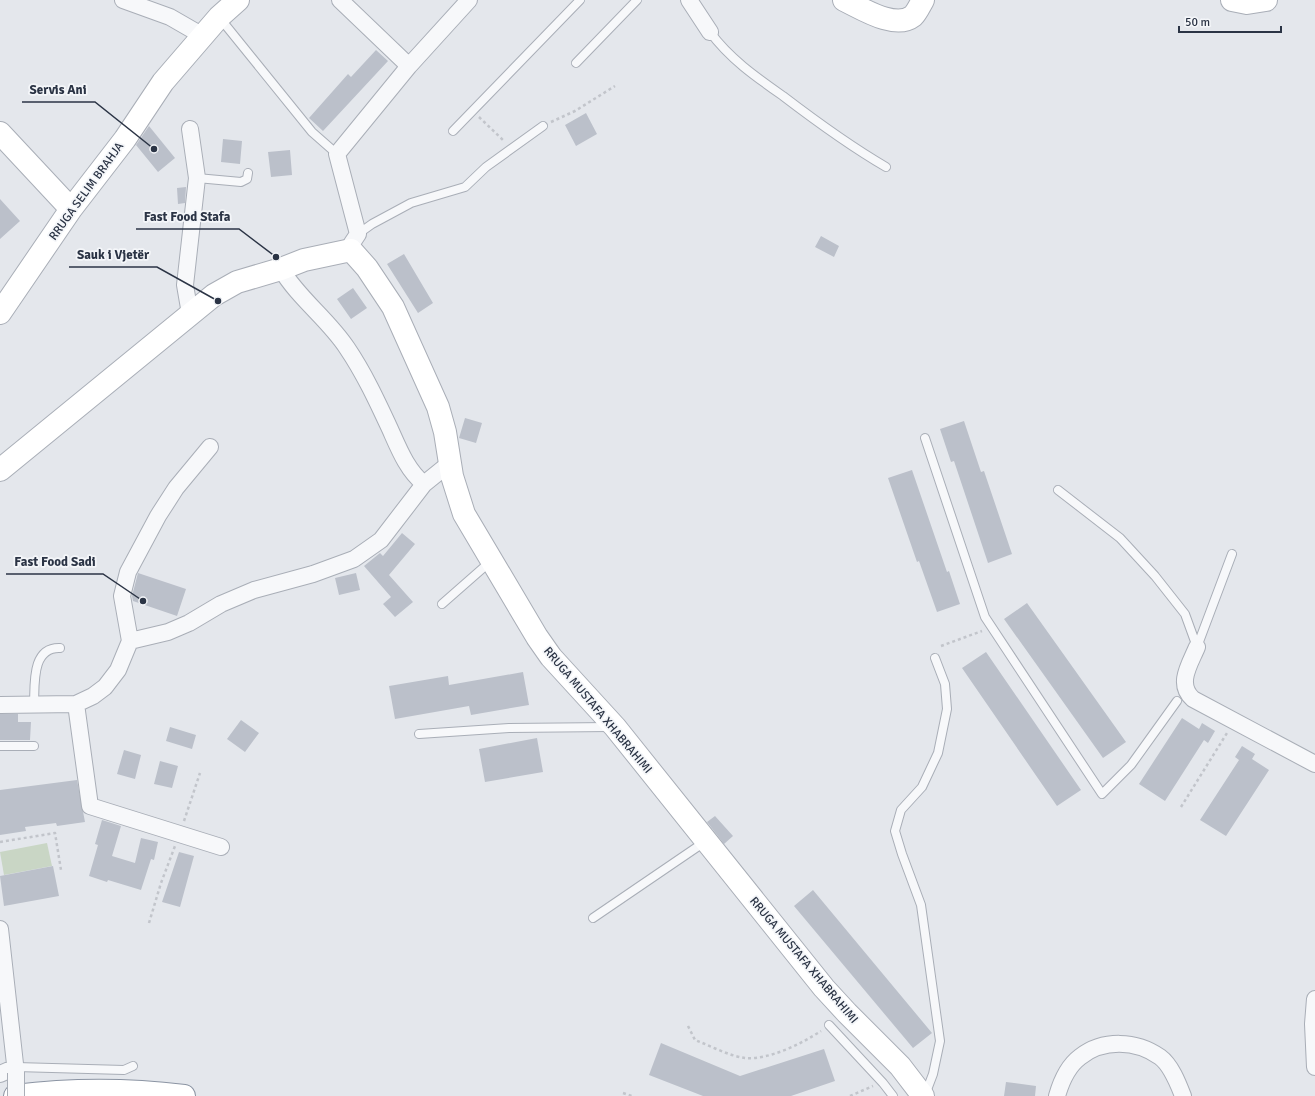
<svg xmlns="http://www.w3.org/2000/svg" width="1315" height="1096" font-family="Signika,sans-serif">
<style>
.park{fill:#c9d6c5}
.building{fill:#bbc0ca}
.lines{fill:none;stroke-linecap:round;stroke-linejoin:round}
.lane-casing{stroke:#a9aeb7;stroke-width:10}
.street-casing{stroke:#a9aeb7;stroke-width:18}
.secondary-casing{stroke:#a9aeb7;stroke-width:24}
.highway-casing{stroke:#8b94a3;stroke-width:24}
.path{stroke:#c2c5cb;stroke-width:2.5;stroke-dasharray:3 3;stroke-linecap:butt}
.lane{stroke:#f7f8fa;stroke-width:8}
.street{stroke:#f7f8fa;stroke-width:16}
.secondary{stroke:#fff;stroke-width:22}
.highway{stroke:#fff;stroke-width:22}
.street-bridge-casing{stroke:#a9aeb7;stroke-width:18;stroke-linecap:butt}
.street-bridge{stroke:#f7f8fa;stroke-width:16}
.labels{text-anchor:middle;stroke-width:3.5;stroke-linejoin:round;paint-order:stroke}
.street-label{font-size:12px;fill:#2b3445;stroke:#f4f6f9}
.leader{fill:none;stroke:#2b3445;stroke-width:1.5}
.callout-dot{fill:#2b3445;stroke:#f4f6f9;stroke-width:1.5}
.callout-label{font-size:13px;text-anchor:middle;font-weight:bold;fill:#2b3445;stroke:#f4f6f9;stroke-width:3.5;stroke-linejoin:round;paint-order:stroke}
</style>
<rect width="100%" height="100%" fill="#e4e7ec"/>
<!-- park -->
<path class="park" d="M47,843l5,23 -48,9 -4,-23z"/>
<!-- building -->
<path class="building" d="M376,50l12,11 -65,70 -14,-13 39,-44 3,3z
M586,113l11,21 -21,12 -11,-21z
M149,126l26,32 -17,14 -22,-27z
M223,139l19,2 -2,23 -19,-2z
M290,150l2,25 -21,2 -3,-25z
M186,187l-1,16 -7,1 -1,-16z
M0,199l20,22 -20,18z
M821,236l18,10 -5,11 -19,-10z
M404,254l29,49 -15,10 -31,-49z
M353,288l14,20 -16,11 -14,-20z
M465,418l17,5 -6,20 -17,-5z
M964,421l17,51 3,-1 28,83 -24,9 -34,-102 -3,1 -11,-33z
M912,470l35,102 2,-1 11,33 -23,8 -18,-51 -2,1 -29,-84z
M402,533l13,11 -26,31 24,27 -18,15 -12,-13 8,-7 -27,-31 16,-13 3,3z
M138,573l48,16 -9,27 -44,-15 -1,-5z
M356,573l4,17 -21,5 -4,-17z
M1027,603l99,139 -23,16 -99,-139z
M986,652l95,138 -24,16 -95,-138z
M523,672l6,33 -58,10 -2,-9 -74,13 -6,-33 59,-10 1,9z
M0,714h18v8h13l-1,18h-30z
M1182,718l17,11 3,-6 13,8 -7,12 -4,-3 -39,61 -26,-17z
M241,720l18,13 -14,19 -18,-13z
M170,727l26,8 -4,14 -26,-8z
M537,738l6,34 -58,10 -6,-33z
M1242,746l13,8 -3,5 17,11 -43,66 -26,-16 39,-60 -4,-3z
M124,750l17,5 -6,24 -18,-5z
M160,761l18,5 -6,22 -18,-4z
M77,780l8,42 -28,4 -1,-3 -31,4 1,4 -26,4v-45z
M715,816l18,20 -9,8 -17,-22z
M102,820l19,6 -9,30 23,7 6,-25 17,4 -4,18 -3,-1 -10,31 -33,-10 -1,2 -18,-6 9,-31 -3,-1z
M179,852l15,4 -14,51 -18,-5z
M53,866l6,30 -55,10 -4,-30z
M813,890l119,143 -19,15 -119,-142z
M661,1043l79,33 84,-27 11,32 -44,15h-88l-54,-21z
M1006,1082l30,4 -1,10h-31z"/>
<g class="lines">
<defs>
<path id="lane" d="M219,17l93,115 25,22
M710,32c20,27 46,45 73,64 34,26 67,50 103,71
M576,63l61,-63
M453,131l127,-131
M197,178l44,4 6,-3 1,-6
M358,234l14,-10 39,-21 54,-16 21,-20 57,-41
M925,438l60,179 117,177 29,-29 46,-64
M1058,490l62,48 35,38 30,38 12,33
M442,604l49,-43
M1197,647l35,-93
M34,704c1,-19 -3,-57 26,-56
M419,734l90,-6 101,-1
M0,746h34
M593,918l113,-77
M829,1025l54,58 10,13
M16,1067l108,3 9,-4
M925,1095l8,-21 7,-33 -19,-136 -19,-51 -7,-23 6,-21 21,-23 16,-34 9,-44 -2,-25 -10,-26"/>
<path id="street" d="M123,0l47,17 33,19
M340,0l69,66
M689,0l21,32
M190,129l7,49 -12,107 5,29
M351,250l1,-7 6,-9 -21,-80 72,-88 60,-66
M281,269c18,30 47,50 66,79 17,25 30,53 43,81 9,20 17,41 34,55
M130,641l38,-9 21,-9 32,-19 33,-14 59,-16 41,-15 27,-19 43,-56 26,-21
M1197,647c-7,17 -21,37 -4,52l122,65
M76,704l14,102 131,41
M0,705l76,-1 17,-8 12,-9 13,-17 12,-29 -8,-45 6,-24 30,-56 18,-28 34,-41
M0,929l16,144
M1315,999l-2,25 2,43
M0,1074l16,-7
M1057,1096c4,-14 11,-30 23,-39 23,-18 56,-17 80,0 11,8 18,26 23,39"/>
<path id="secondary" d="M844,0c17,8 51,30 69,16 4,-4 7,-11 10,-16
M1232,0l15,3 19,-3
M0,133l71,76
M0,313l71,-104 54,-70 38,-57 56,-65 19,-17
M0,470l214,-175 23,-13 44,-13 23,-9 47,-10 16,18 26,39 45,100 7,25 7,44 12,38 73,123 14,20 64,70 209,261 23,25 53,53 23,30"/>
<path id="highway" d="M15,1096c56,-7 112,-7 169,0"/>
</defs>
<!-- lane casing -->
<use href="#lane" class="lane-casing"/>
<!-- street casing -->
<use href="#street" class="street-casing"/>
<!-- secondary casing -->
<use href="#secondary" class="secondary-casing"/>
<!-- highway casing -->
<use href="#highway" class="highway-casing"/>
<!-- path -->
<path class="path" d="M479,117l25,24
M551,122l24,-11 40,-25
M941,646l41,-15
M1181,807l46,-74
M184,821l16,-48
M0,842l55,-9 6,37
M149,923l12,-40 14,-37
M688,1026l7,14c16,6 34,16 50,18 24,2 56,-14 76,-27
M623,1093l9,3
M850,1096l23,-10"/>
<!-- lane -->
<use href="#lane" class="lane"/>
<!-- street -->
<use href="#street" class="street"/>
<!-- secondary -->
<use href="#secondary" class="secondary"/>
<!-- highway -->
<use href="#highway" class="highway"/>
<defs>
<path id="street-bridge" d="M16,1096v-23"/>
</defs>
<!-- street-bridge casing -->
<use href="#street-bridge" class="street-bridge-casing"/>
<!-- street-bridge -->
<use href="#street-bridge" class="street-bridge"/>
</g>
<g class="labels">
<!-- street labels -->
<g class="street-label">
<text transform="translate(86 191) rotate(-54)" y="4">RRUGA SELIM BRAHJA</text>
<text transform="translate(598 710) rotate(50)" y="4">RRUGA MUSTAFA XHABRAHIMI</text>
<text transform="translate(804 960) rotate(50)" y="4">RRUGA MUSTAFA XHABRAHIMI</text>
</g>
</g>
<!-- callouts -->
<path class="leader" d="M154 149L95 102H22M276 257L239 229H136M218 301L157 267H69M143 601L103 574H6"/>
<g class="callout-dot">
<circle cx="154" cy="149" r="4"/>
<circle cx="276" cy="257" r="4"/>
<circle cx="218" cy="301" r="4"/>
<circle cx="143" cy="601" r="4"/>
</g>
<g class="callout-label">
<text x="58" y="94">Servis Ani</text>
<text x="187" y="221">Fast Food Stafa</text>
<text x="113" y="259">Sauk i Vjetër</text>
<text x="55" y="566">Fast Food Sadi</text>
</g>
<!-- scale -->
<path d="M1179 26v6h102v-6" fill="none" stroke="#2b3445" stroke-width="2"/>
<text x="1185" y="26" font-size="12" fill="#2b3445" stroke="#f4f6f9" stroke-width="3" paint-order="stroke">50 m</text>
</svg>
